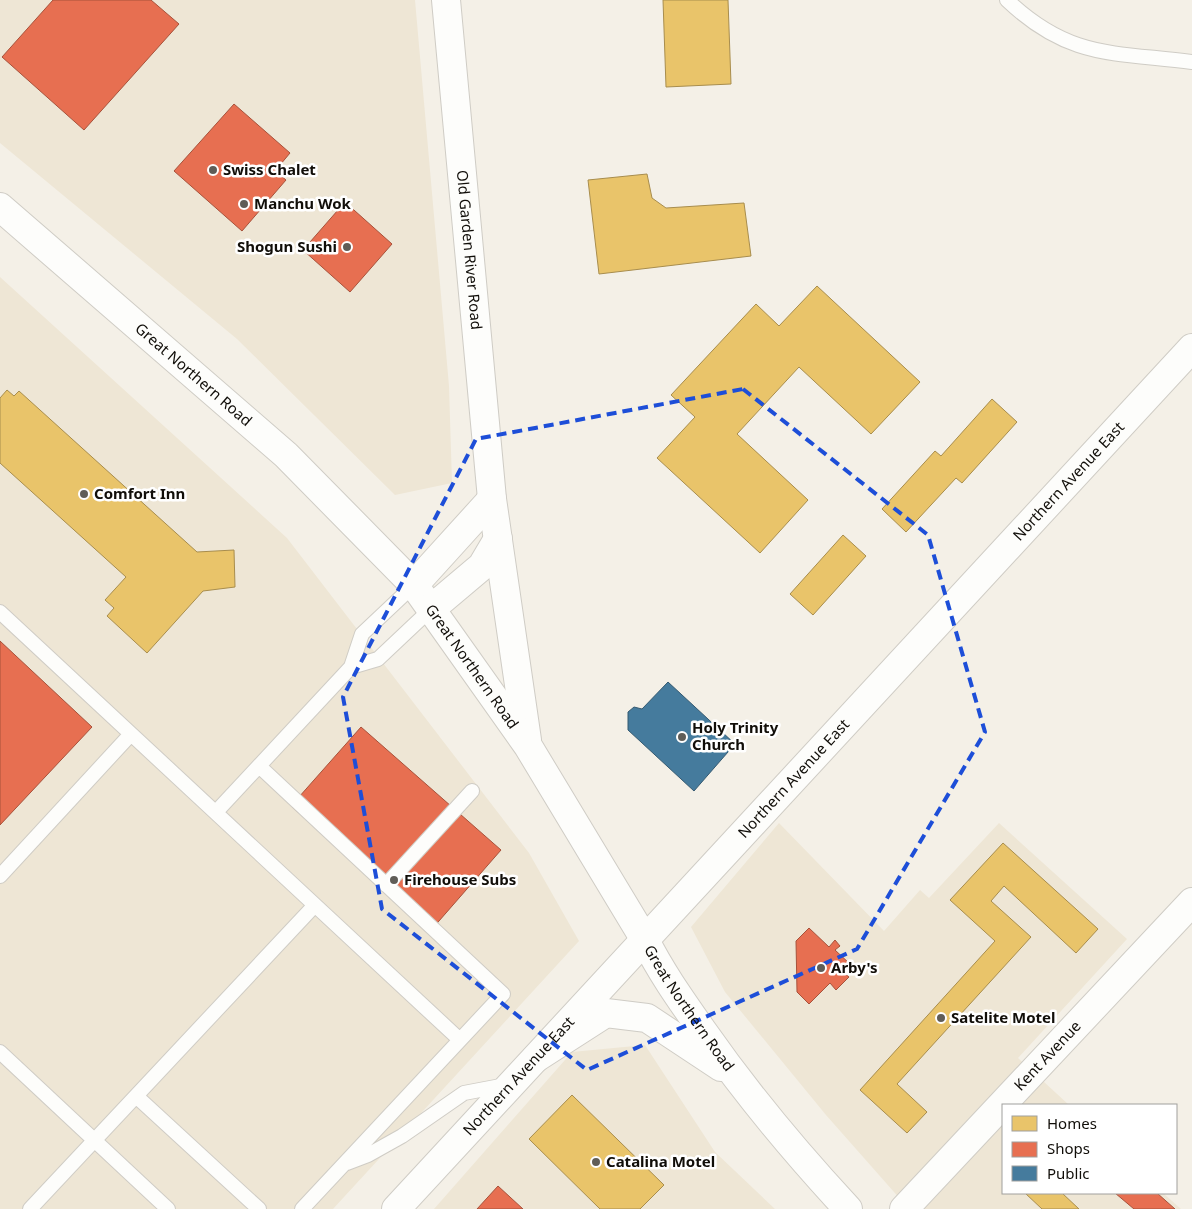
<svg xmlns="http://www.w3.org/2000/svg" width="1192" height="1209" font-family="'Noto Sans',sans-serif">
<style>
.built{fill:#eee6d5}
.homes{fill:#e9c46a;stroke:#a88d4d}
.shops{fill:#e76f51;stroke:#a7523b}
.public{fill:#457b9d;stroke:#355a71}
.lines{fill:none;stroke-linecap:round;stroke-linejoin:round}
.service-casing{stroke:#cfccc5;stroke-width:16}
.minor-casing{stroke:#cfccc5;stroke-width:30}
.tertiary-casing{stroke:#cfccc5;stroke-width:30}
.secondary-casing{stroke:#cfccc5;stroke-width:30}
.service{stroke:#fdfdfb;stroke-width:14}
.minor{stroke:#fdfdfb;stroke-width:28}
.tertiary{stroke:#fdfdfb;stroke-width:28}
.secondary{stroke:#fdfdfb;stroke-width:28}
.marked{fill:none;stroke:#1d4ed8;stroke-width:4;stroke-dasharray:10 6;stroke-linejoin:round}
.poi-dot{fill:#605d57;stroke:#fff;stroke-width:2}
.labels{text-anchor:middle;stroke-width:5;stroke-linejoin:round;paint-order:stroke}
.poi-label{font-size:15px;font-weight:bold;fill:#110e09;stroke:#fff;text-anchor:start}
.street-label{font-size:15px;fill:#110e09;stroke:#fff}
</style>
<rect width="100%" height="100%" fill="#f4f0e7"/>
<!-- built -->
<path class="built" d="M0,0h415l34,386 3,97 -57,12 -158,-156 -237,-196z
M0,277l287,261 242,315 50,88 -246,268h-333z
M779,823l105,108 36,-41 9,8 70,-75 128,116 -109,119 51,47h-66v88h160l18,16h-272l-83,-94 -101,-123 -34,-65z
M645,1045l70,107 60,57h-341l138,-157z"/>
<!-- homes -->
<path class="homes" d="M663,0h65l3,84 -65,3z
M647,174l5,24 14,10 78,-5 7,53 -152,18 -11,-94z
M817,286l103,96 -49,52 -72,-67 -62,67 71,66 -48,53 -103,-95 38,-41 -24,-22 85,-91 23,22z
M7,390l7,6 5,-5 178,161 37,-2 1,37 -32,4 -56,62 -40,-37 7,-8 -9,-8 21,-23 -126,-114v-65z
M992,399l25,23 -55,61 -6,-5 -50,54 -24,-23 53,-58 6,5z
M843,535l23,21 -53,59 -23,-21z
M1003,843l95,86 -22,24 -72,-67 -13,15 40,36 -134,147 30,28 -20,21 -47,-43 135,-149 -45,-41z
M572,1095l92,90 -24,24h-40l-71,-70z
M1025,1193h37l17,16h-37z"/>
<!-- shops -->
<path class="shops" d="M53,0h98l28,24 -95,106 -82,-73z
M234,104l56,49 -15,18 11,9 -44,51 -68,-60z
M345,202l47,42 -42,48 -47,-42z
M0,641l92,86 -92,98z
M361,727l140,123 -69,79 -141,-123z
M809,928l20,19 6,-7 5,6 -5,4 15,14 -7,8 6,5 -13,13 -6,-7 -21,21 -12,-12 -1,-51z
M498,1186l25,23h-46z
M1115,1193h42l18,16h-41z"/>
<!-- public -->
<path class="public" d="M668,682l67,62 -41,47 -66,-61v-18l6,-5 8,2z"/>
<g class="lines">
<defs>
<path id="service" d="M1007,0c62,59 107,52 185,62
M0,612l460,428 -158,169
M351,667l27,-8 53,-50
M259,766l244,228 -43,46
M216,812l135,-145 11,-33 52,-49
M0,876l131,-142
M386,885l86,-94
M0,1052l168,157
M136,1096l123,113
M347,1163l21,-8 34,-19 62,-43 42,-8
M30,1209l285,-304"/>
<g id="minor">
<path id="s1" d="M904,1209l288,-307"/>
</g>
<g id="tertiary">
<path id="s2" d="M396,1209l796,-861"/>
</g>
<g id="secondary">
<path id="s3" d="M446,0l46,499 35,241"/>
<path id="s4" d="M0,207l286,248 128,130 114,161 117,194c16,32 36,60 57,90 44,63 93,122 146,179"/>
<path d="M414,585l78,-86"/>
<path d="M431,609l51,-43 16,-27"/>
<path d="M536,1058l70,-45 41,5 74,49"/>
</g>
</defs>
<!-- service casing -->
<use href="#service" class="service-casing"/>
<!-- minor casing -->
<use href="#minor" class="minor-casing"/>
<!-- tertiary casing -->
<use href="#tertiary" class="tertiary-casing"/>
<!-- secondary casing -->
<use href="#secondary" class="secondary-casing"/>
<!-- service -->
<use href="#service" class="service"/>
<!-- minor -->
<use href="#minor" class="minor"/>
<!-- tertiary -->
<use href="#tertiary" class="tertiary"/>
<!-- secondary -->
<use href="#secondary" class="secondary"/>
</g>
<!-- marked area -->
<path class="marked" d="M743,389l185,146 57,197 -128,217 -270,121 -205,-161 -39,-212 133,-258z"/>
<!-- markers -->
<g class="poi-dot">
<circle cx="213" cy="170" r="5"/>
<circle cx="244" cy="204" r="5"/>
<circle cx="347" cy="247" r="5"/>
<circle cx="84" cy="494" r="5"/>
<circle cx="682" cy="737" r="5"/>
<circle cx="394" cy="880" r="5"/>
<circle cx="821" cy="968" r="5"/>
<circle cx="941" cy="1018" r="5"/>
<circle cx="596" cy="1162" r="5"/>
</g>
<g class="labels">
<!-- poi labels -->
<g class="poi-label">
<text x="223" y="175">Swiss Chalet</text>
<text x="254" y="209">Manchu Wok</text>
<text x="337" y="252" text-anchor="end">Shogun Sushi</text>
<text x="94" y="499">Comfort Inn</text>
<text x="692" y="733">Holy Trinity<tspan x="692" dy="17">Church</tspan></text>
<text x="404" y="885">Firehouse Subs</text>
<text x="831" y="973">Arby's</text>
<text x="951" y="1023">Satelite Motel</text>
<text x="606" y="1167">Catalina Motel</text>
</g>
<!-- street labels -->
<g class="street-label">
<text dy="5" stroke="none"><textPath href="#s3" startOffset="251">Old Garden River Road</textPath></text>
<text dy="5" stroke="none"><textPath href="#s4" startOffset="256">Great Northern Road</textPath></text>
<text dy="5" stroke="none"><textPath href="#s2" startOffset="991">Northern Avenue East</textPath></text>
<text dy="5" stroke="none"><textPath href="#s4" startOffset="661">Great Northern Road</textPath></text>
<text dy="5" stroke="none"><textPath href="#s2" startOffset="586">Northern Avenue East</textPath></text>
<text dy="5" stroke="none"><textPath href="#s4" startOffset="1066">Great Northern Road</textPath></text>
<text dy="5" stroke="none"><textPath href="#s1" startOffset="210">Kent Avenue</textPath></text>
<text dy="5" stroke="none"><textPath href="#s2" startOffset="181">Northern Avenue East</textPath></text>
</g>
</g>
<!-- legend -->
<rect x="1002" y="1104" width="175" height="90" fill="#ffffff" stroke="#a09f9d"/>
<rect x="1012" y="1116" width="25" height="15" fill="#e9c46a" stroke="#a09f9d"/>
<text x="1047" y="1129" font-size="15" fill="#110e09">Homes</text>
<rect x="1012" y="1142" width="25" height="15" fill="#e76f51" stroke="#a09f9d"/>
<text x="1047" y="1154" font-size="15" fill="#110e09">Shops</text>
<rect x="1012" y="1166" width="25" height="15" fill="#457b9d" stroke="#a09f9d"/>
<text x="1047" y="1179" font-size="15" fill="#110e09">Public</text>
</svg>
